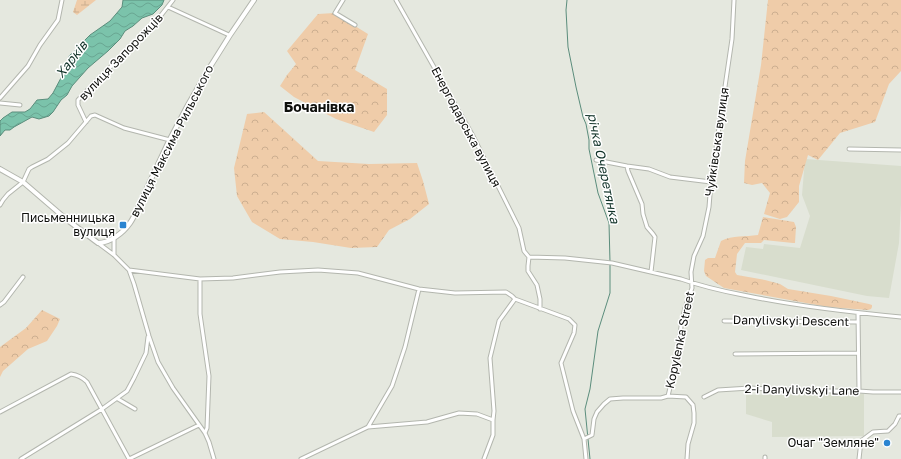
<svg xmlns="http://www.w3.org/2000/svg" width="901" height="459" font-family="'Golos Text',sans-serif">
<style>
.built{fill:#d8ddcd}
.forest{fill:url(#forest-crowns)}
.wetland{fill:url(#wetland-marsh)}
.water{fill:url(#water-waves);stroke:#5b8d7c}
.lines{fill:none;stroke-linecap:round;stroke-linejoin:round}
.stream{stroke:#5b8d7c;stroke-width:1}
.minor-casing{stroke:#b3b6ae;stroke-width:5}
.secondary-casing{stroke:#b3b6ae;stroke-width:6}
.minor{stroke:#fff;stroke-width:3}
.secondary{stroke:#fff;stroke-width:4}
.poi-dot{fill:#2a84d1;stroke:#fff;stroke-width:1.5}
.labels{text-anchor:middle;stroke-width:3;stroke-linejoin:round;paint-order:stroke}
.street-label{font-size:12px;fill:#0f100d;stroke:#fff}
.poi-label{font-size:12px;fill:#0f100d;stroke:#fff;text-anchor:end}
.water-label{font-size:13px;font-style:italic;fill:#113329;stroke:#fff}
.quarter-label{font-size:14px;font-weight:bold;fill:#0f100d;stroke:#fff}
</style>
<defs>
<pattern id="forest-crowns" width="20" height="18" patternUnits="userSpaceOnUse"><rect width="20" height="18" fill="#efcca9"/><path d="M2 6a3 3 0 1 1 6 0M12 15a3 3 0 1 1 6 0" fill="none" stroke="#ccae90"/></pattern>
<pattern id="wetland-marsh" width="20" height="14" patternUnits="userSpaceOnUse"><rect width="20" height="14" fill="#efcca9"/><path d="M1 5h8M5 5V1M11 12h8M15 12V8" fill="none" stroke="#ccae90"/></pattern>
<pattern id="water-waves" width="16" height="10" patternUnits="userSpaceOnUse"><rect width="16" height="10" fill="#7bc3ab"/><path d="M0 5q4-4 8 0t8 0" fill="none" stroke="#69a692"/></pattern>
</defs>
<rect width="100%" height="100%" fill="#e5e8df"/>
<!-- built -->
<path class="built" d="M805,159l96,7v38l-2,39 -10,55 -22,-2 -126,-26 5,-23 17,2 1,-5 36,4 10,-32 -8,-21z
M864,394v42l-92,1v-15l-26,-8v-19z"/>
<!-- forest -->
<path class="forest" d="M768,0h133v71l-12,13 -14,38 -35,11 -22,27 -10,-5 -9,31v16l-12,15 -7,2 -16,-5 6,-21 -8,-10 -10,2 -8,-2 1,-22 16,-96z
M334,13l34,21 -13,36 32,19v26l-13,17 -38,-13 -42,-22 -14,-11 7,-11 9,-11 -9,-13 31,-37z
M264,112l54,49 51,3 48,-1 6,18 6,23 -19,15 -21,11 -12,17 -26,1 -38,-6 -33,-3 -28,-17 -15,-26 -3,-28 13,-54z
M763,217l31,5 2,5 -1,16h-2l-29,-3 -3,3h-16l-8,11 -2,18 2,3 28,5 15,4 8,5 43,7 38,8 3,1v2l-1,2 -3,1 -40,-3 -104,-19 -18,-12 -2,-5 1,-11 3,-2h7l6,-17c12,-6 24,-4 37,-6z
M42,310l18,9 -3,7 -10,15 -19,8 -25,22 -3,6v-30l26,-19z"/>
<!-- wetland -->
<path class="wetland" d="M77,0h19l-19,15 -4,-3z"/>
<!-- water -->
<path class="water" d="M123,0h41l-2,5 -9,9 -11,4 -9,8 -8,5 -5,8 -12,12 -20,17 -16,18 -5,9 -6,5 -8,12 -4,4 -10,3 -7,-2 -18,10 -4,3h-5l-5,6v-15l3,-3 9,-6h13l5,-3 7,-9 11,-1 5,-6 9,-17 5,-6 2,-14 21,-21 20,-14 12,-14z"/>
<g class="lines">
<!-- stream -->
<path class="stream" d="M567,0l-1,10 2,37 8,40 7,30 3,7 3,16v9l9,44 11,30 1,39
M590,459l-5,-50 5,-20 8,-58 12,-38v-28"/>
<defs>
<path id="minor" d="M343,0l-8,13 20,12
M396,0l77,136 46,92 5,23 5,6 -1,9v5l9,14 3,14v10
M168,7l61,28
M0,98l28,-32 12,-21 18,-25 4,-20
M0,103l20,2
M86,122l-8,-17v-5l20,-21 53,-51 22,-28
M849,149l52,1
M596,160l31,6 22,3 21,8 41,5
M627,166l1,5 14,33 1,10 4,13 6,7 2,3 -4,35
M0,205l3,-5 5,-6 15,-12 6,-13 3,-2 16,-8 20,-16 23,-27 4,-1 29,13 46,12
M98,243l16,12 15,15 5,14 15,52 9,26 15,26 32,45 4,9 5,17
M114,255v-17
M529,257l36,1 47,5 69,16c20,7 41,12 62,16 52,11 105,17 158,22
M129,270l71,9 33,-1 47,-6 38,-2 40,3 61,16 36,4 51,-1 6,4 3,3 54,20 6,6 -1,8 -13,30 12,48 11,28 2,20
M200,279v35l9,62 -2,52 -2,5
M0,305l4,-3 19,-25
M858,313l1,78
M724,321l134,1
M735,354l123,-1
M668,396l7,-29 7,-47 3,-12 7,-20 -1,-16 3,-16 9,-20 6,-29 2,-25 21,-143 2,-39
M704,397l14,-7 32,-2 62,3h47l14,1h28
M118,399l17,10
M0,412l71,-38c7,1 11,3 16,8l42,77
M368,427l24,-41 13,-39 14,-58
M584,439l8,-4 2,-16 3,-7 7,-8 6,-5 13,-1h38l7,-2 18,1 7,8 1,8v10l-6,21 -1,15
M765,457v2
M21,459l81,-50 25,-18 7,-13 12,-25 2,-16
M129,459l70,-34
M301,459l67,-32 59,-5 32,-9 18,1 16,6
M484,459l9,-24v-15l1,-9 -4,-53 9,-37 16,-22
M859,459l2,-18 12,-9 15,-1 7,-7 4,-8h2"/>
<path id="secondary" d="M0,169l23,13 43,37 32,24c12,0 25,-10 32,-20 5,-7 8,-16 12,-24 9,-20 18,-39 27,-58 25,-50 53,-96 85,-141"/>
</defs>
<!-- minor casing -->
<use href="#minor" class="minor-casing"/>
<!-- secondary casing -->
<use href="#secondary" class="secondary-casing"/>
<!-- minor -->
<use href="#minor" class="minor"/>
<!-- secondary -->
<use href="#secondary" class="secondary"/>
</g>
<!-- markers -->
<g class="poi-dot">
<rect x="119" y="221" width="8" height="8" rx="2"/>
<circle cx="887" cy="443" r="4"/>
</g>
<g class="labels">
<!-- street labels -->
<g class="street-label">
<text transform="translate(121 57) rotate(-46)" y="4">вулиця Запорожців</text>
<text transform="translate(466 127) rotate(62)" y="4">Енергодарська вулиця</text>
<text transform="translate(172 141) rotate(-63)" y="4">вулиця Максима Рильського</text>
<text transform="translate(717 142) rotate(-82)" y="4">Чуйківська вулиця</text>
<text transform="translate(791 321) rotate(1)" y="4">Danylivskyi Descent</text>
<text transform="translate(680 340) rotate(-78)" y="4">Kopylenka Street</text>
<text transform="translate(802 390) rotate(1)" y="4">2-i Danylivskyi Lane</text>
</g>
<!-- poi labels -->
<g class="poi-label">
<text x="115" y="222">Письменницька<tspan x="115" dy="14">вулиця</tspan></text>
<text x="879" y="447">Очаг "Земляне"</text>
</g>
<!-- water labels -->
<g class="water-label">
<text transform="translate(71 59) rotate(-52)" y="5">Харків</text>
<text transform="translate(604 168) rotate(78)" y="5">річка Очеретянка</text>
</g>
<!-- quarter labels -->
<g class="quarter-label">
<text x="319" y="112">Бочанівка</text>
</g>
</g>
</svg>
